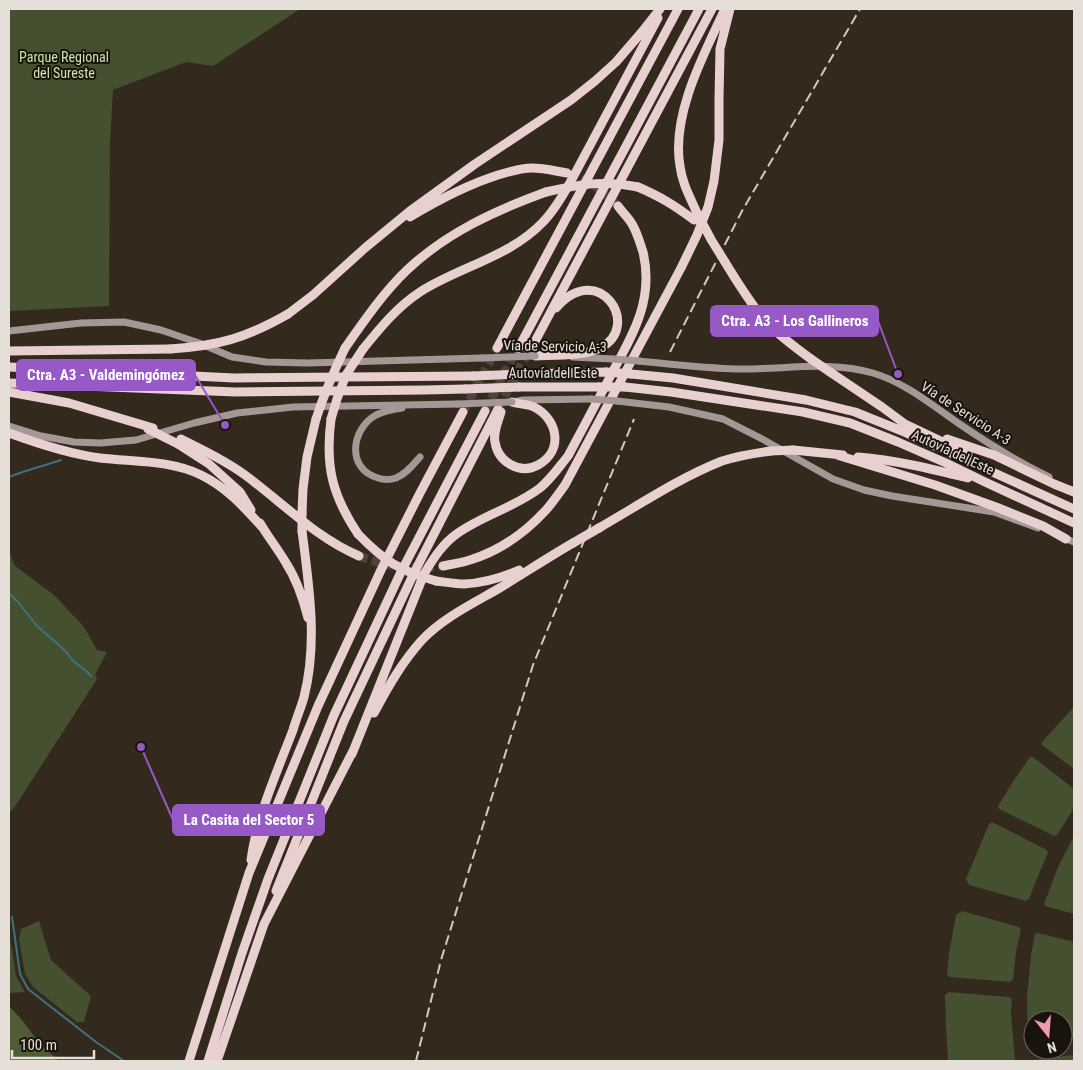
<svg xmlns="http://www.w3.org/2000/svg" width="1083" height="1070" font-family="'Roboto Condensed',sans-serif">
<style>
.green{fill:#455030}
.forest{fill:#4f5c36}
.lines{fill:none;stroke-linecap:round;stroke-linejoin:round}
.stream{stroke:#3d7280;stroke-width:2}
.motorway-tunnel{stroke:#4f4439;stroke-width:9;stroke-dasharray:9 4.5;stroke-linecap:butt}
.secondary{stroke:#a69797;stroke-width:7}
.motorway{stroke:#e8d0d1;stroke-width:9}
.rail{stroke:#d1cac1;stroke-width:2;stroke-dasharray:10 5;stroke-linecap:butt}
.secondary-bridge{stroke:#a69797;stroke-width:7}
.motorway-bridge{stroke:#e8d0d1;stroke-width:9}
.labels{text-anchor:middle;stroke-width:4;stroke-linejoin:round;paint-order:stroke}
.park-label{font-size:14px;fill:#cfe7a4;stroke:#18130d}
.street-label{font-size:14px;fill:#e6dfd7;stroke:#18130d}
.leader{fill:none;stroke:#9659c5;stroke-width:2}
.callout-dot{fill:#9659c5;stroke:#18130d;stroke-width:2}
.callout{fill:#9659c5;stroke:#9659c5;stroke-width:2}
.callout-label{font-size:15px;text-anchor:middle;font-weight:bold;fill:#fff}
</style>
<rect width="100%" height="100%" fill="#34291d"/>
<!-- green -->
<path class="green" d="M9,9h291l-87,57 -27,-4 -73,28 -3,52 -1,164 -100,5z
M9,550l5,15 40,30 30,32 13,23 10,2 -12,23 2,4 -81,126 -7,8z
M1074,707v62l-32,-24v-3z
M1030,757h3l41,32v19l-17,27 -3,1 -55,-27 -1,-3 16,-26z
M992,822l55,28 1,3 -10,23 -9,23 -3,2 -57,-16 -3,-6 23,-55z
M1074,836v78l-29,-8 -1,-2 14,-37z
M962,911l57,16 2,3 -5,22 -3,27 -3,3 -61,-5 -2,-3 2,-21 7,-38z
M39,921l12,39 40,36 -7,26h-7l-44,-35 -8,-13 -6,-35 2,-10z
M1038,933l36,9v97l-11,1v-20h-30v24l-3,1 -2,-2 -1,-47 4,-41 4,-21z
M9,935l2,8 5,33 9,16 -16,1z
M949,992l60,5 3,2 -1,13 4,49h-67l-2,-35 -1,-31z
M1074,1055v6h-43l2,-1z"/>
<!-- forest -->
<path class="forest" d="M9,1006l13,14 18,24 19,17h-50z"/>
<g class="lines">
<!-- stream -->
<path class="stream" d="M9,477c17,-7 34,-11 52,-17
M9,593l9,9 19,24 24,21 7,7 5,7 12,9 6,6
M12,917l8,57 8,15 68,53 28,19"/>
<!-- motorway-tunnel -->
<path class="motorway-tunnel" d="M568,174l26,11 24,21
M498,408l31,-57
M485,411l31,-60
M463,412l34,-64
M359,556l24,8 32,4 28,-2"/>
<!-- secondary -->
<path class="secondary" d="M9,331l72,-8 43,-1 37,8 38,13 33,14 34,5 42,1 174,-5
M573,357l40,2
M639,361c32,3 65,7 98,8 45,1 92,-9 136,4 33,10 60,33 88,52 28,19 57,37 88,52
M617,401l52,6 54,12 41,21 69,39 31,11 28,6 102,16 44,16
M514,402l9,-2 68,-1
M402,408c-8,1 -18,3 -26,7 -25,14 -30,54 2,63 6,2 12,2 18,0 10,-4 17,-13 24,-21
M9,426l32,10 33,6 26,1 36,-3 58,-17 43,-10 56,-6 165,-3
M1062,537l12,5"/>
<!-- motorway -->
<path class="motorway" d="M638,187c23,10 36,18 56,33
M697,213c-7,-16 -15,-30 -17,-47 -9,-51 24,-112 45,-157
M410,217c28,-17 57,-32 88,-42 11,-3 22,-7 34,-7 12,0 23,3 35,5
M725,262c13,21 26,43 43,62 13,13 28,24 43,35
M288,314l25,-19 52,-47 45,-37 65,-47 96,-64 24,-19 21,-19 25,-29 19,-24
M345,348c19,-27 38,-55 62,-78 39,-37 89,-60 139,-78
M497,348l181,-339
M363,349c17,-21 34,-42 57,-57 39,-25 90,-35 123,-70 12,-12 20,-27 28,-41l87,-163
M518,349l181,-340
M531,349l181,-340
M9,351l161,-2
M535,356c18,-1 50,0 65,-8 43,-21 -1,-90 -44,-40
M9,367l225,11 239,-2
M830,372l52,35 23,17 63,30
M526,374l80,-2
M631,374l42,4 133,22 49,12 47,19 172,78
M9,383l227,9 189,-2 40,-1
M519,387h80
M625,387l46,5 132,20 47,11 48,19 48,21 39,19 89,41
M9,392l60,11 84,25
M501,412c-3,10 -8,20 -6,30 3,20 25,33 43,23 26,-14 20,-46 -4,-58 -6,-3 -16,-3 -22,-5
M331,419c-6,47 1,76 27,115
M9,433c30,11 60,21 91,25 34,4 70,2 101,17 25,12 43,32 61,52
M181,439c22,11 44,21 64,36 38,28 70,62 114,81
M947,439l47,16 60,29 20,8
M178,444l31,20 31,28 11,18
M793,450l50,5
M837,455l98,30 61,22 47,19 23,13
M858,457c37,3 74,12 110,21
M302,513l1,-24 4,-32 9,-38
M260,523c8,14 18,26 26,40 11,17 17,35 22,55
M599,528c40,-23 80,-50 123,-67 16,-5 33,-8 49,-10
M443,566c9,-2 18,-3 27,-6 29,-9 55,-27 76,-50 7,-8 13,-17 19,-25l116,-217 16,-33 11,-28 6,-26 5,-41v-41l1,-50 10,-40
M436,581c9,1 19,3 28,3 20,-1 37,-6 55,-14
M374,713c14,-26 28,-51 48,-73 21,-22 50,-36 76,-51 25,-15 49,-31 75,-46
M352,754l72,-180c9,-15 19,-31 34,-41 26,-18 57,-26 82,-45 11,-9 19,-21 28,-32 15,-28 30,-56 45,-85 21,-38 41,-73 30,-119 -3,-9 -6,-20 -11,-28 -4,-7 -10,-12 -14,-18
M251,860c6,-44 26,-88 42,-130 3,-11 8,-22 11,-33 14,-55 5,-111 -2,-166
M276,891l68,-170 70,-148 84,-164
M189,1061l60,-188 69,-167 63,-136 39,-77 43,-81
M208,1061l34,-108 26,-74 66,-164 67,-143 84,-161
M217,1061l47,-137 90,-175"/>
<!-- rail -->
<path class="rail" d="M670,352l72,-141 118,-202
M416,1061l25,-101 92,-295 101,-246"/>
<!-- secondary-bridge -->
<path class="secondary-bridge" d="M482,358l53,-2
M613,359l26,2
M591,399l26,2
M458,404l54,-2"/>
<!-- motorway-bridge -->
<path class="motorway-bridge" d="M546,192c34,-8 57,-12 92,-5
M697,213l15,28 13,21
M170,349c48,-3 76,-11 118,-35
M811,359l19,13
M606,372l25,2
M473,376l53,-2
M599,387h26
M465,389l54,-2
M316,419c8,-25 18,-48 29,-71
M331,419l6,-20 9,-24 17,-26
M148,429l30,15
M771,451l22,-1
M302,513v18
M358,534c26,27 42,37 78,47
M573,543l26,-15"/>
</g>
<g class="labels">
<!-- park labels -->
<g class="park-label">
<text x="64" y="62">Parque Regional<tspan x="64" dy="16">del Sureste</tspan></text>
</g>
<!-- street labels -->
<g class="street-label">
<text transform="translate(555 346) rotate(1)" y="5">Vía de Servicio A-3</text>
<text x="553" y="378">Autovía del Este</text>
<text transform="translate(966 413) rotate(33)" y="5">Vía de Servicio A-3</text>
<text transform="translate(953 452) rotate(25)" y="5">Autovía del Este</text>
</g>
</g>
<!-- callouts -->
<path class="leader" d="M898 374L878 321M225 425L195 375M141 747L173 820"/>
<g class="callout-dot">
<circle cx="898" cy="374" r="5"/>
<circle cx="225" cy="425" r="5"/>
<circle cx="141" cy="747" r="5"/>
</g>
<g class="callout">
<rect x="711" y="306" width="167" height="30" rx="5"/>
<rect x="17" y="360" width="178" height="30" rx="5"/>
<rect x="173" y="805" width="151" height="30" rx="5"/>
</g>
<g class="callout-label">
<text x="795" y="326">Ctra. A3 - Los Gallineros</text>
<text x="106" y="380">Ctra. A3 - Valdemingómez</text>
<text x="249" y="825">La Casita del Sector 5</text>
</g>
<!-- border -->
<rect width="1083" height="1070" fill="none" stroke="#e6dfd7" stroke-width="20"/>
<!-- north arrow -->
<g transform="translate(1048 1035) rotate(163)"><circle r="24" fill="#18130d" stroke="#6a655e"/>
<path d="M0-4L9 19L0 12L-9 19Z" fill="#f29aad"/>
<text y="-8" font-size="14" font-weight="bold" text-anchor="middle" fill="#e6dfd7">N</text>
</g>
<!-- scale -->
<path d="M12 1050v8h82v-8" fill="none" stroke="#e6dfd7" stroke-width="2.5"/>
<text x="20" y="1050" font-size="15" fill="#e6dfd7" stroke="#18130d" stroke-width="4" paint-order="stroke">100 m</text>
</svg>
